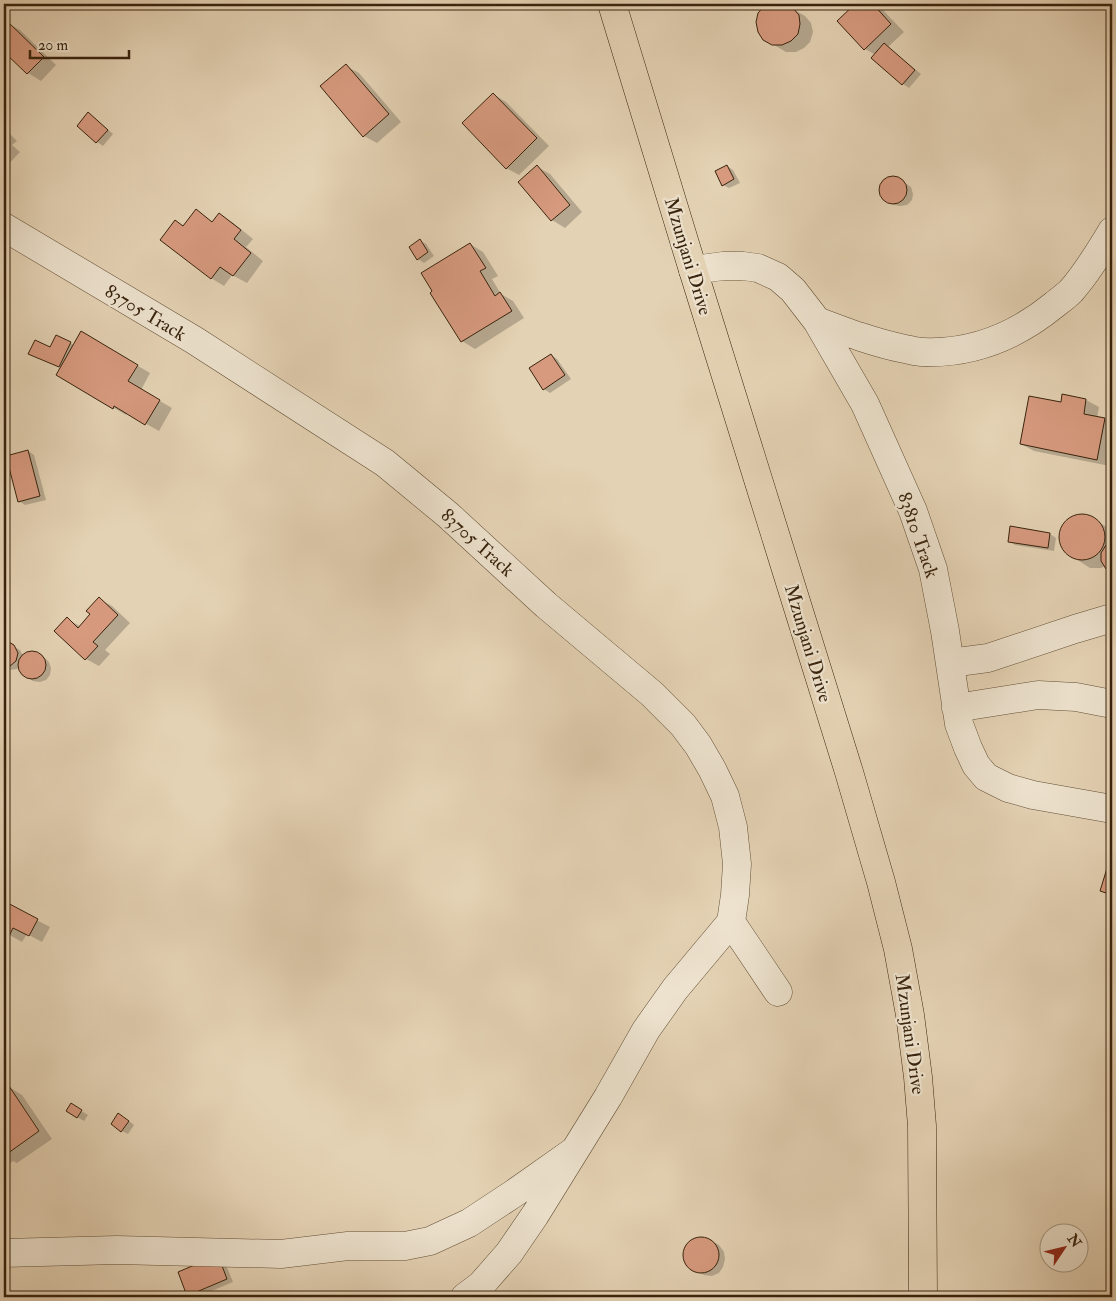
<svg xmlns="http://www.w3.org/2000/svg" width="1116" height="1301" font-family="'IM FELL Double Pica',serif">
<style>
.shadow{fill:#0003}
.building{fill:#d79a7f;stroke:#38230c}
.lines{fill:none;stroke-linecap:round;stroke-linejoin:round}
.minor-casing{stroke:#634f36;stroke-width:29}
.major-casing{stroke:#38230c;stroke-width:29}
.minor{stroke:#ede2ce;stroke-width:28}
.major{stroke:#e4d2b4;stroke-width:28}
.labels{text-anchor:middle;stroke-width:4.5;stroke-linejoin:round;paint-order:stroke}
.street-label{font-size:19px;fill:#38230c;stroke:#ede2ce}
</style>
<rect width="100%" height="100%" fill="#e4d2b4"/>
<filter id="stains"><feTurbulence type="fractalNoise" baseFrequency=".004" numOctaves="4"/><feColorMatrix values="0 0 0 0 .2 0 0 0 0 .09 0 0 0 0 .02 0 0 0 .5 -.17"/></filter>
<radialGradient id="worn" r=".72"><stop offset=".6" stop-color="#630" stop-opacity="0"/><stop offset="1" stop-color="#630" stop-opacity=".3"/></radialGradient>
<!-- shadow -->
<path class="shadow" d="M772,4h12l21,12 6,7 2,9 -3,10 -6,6 -8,4h-10l-22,-13 2,-33z
M856,4h21l27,28 -16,15 33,27 -12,14 -6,-4 -30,-26 3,-3 -11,-6 -27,-28z
M7,23l13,7 36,35 -15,16 -13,-8 -24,-23v-24z
M346,66l13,7 42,49 -24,21 -13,-7z
M493,94l13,8 43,44 -30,29 -13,-7z
M89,114l6,4 18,16 -10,12 -6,-4 -19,-16z
M4,128l13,13 -5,4 8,7 -16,17z
M727,166l6,4 7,13 -11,5 -6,-3z
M537,167l13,7 32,38 -17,16 -13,-8z
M893,177l6,2 12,8 2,7 -1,6 -5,5 -7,1 -6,-1 -11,-8 -3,-7 2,-6 4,-5z
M196,211l17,11 6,-7 13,7 21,17 -7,8 17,14 -16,22 -15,-8 -8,11 -13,-8 -35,-56 8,4z
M420,241l6,3 8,12 -10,7 -6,-4z
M470,244l13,8 15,24 -6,3 9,15 12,7 11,17 -49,31 -13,-8z
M82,333l68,40 -9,17 31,18 -13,23 -32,-18 -1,2 -69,-40 4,-7 -25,-12 15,-8 19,-5 4,2z
M551,355l6,4 14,20 -21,14 -6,-4z
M1063,395l23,5 13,7 -2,11 7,1 8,5v29l-2,13 -76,-15 -13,-7 41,-40z
M28,451l6,4 12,45 -21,5 -6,-4z
M1078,515l10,1 24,14v41l-7,-5 -4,2h-11l-22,-14 -6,-7 -2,-10 2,-10 7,-8z
M1050,534l6,4 -2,13 -39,-6 -6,-4z
M99,599l13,7 18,17 -25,27 5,4 -11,12 -13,-7 -19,-40 13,7 12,-12z
M4,643h3l13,7 3,6 8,-4 7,2 6,3 5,5 2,6 -1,7 -4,5 -6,2 -7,-1 -7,-4 -5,-5 -2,-5 -2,2 -8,1 -5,-3z
M1112,857v39l-10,-5z
M4,903l46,24 -8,15 -15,-8 -5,8 -18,-10z
M9,1087l13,8 30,44 -35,24 -4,-2 -9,7v-77z
M71,1105l17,10 -4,6 -17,-10z
M125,1118l9,7 -6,9 -6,-3z
M697,1238h8l7,3 7,4 5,7 1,7 -2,8 -4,6 -7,3 -8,-1 -14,-7 -5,-6 -1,-8 2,-7 5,-6z
M224,1260l9,22 -36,15h-4l-5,-2z"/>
<!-- building -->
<path class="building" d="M769,4h18l5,3 7,8 1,9 -2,10 -7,7 -9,4h-10l-9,-5 -5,-8 -2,-10 2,-9 7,-8z
M855,4h18l18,20 -27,26 -27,-29z
M7,21l37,36 -17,17 -23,-22v-28z
M884,43l31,27 -13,15 -31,-27z
M346,64l43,50 -26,23 -43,-51z
M493,93l44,45 -31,31 -44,-46z
M88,112l20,18 -12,13 -19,-17z
M537,165l33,40 -19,16 -33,-39z
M727,165l7,14 -12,7 -7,-15z
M879 190a14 14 0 1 1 28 0a14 14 0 1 1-28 0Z
M196,209l16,13 7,-9 22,17 -7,9 17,14 -18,23 -13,-9 -9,12 -51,-39 15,-20 8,6z
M420,239l8,13 -11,8 -8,-13z
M470,243l16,25 -6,3 15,25 5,-4 12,19 -51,31 -31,-49 2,-2 -11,-18z
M81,331l57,34 -10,16 32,19 -15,25 -31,-19 -1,3 -57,-34z
M56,335l15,7 -12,25 -31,-13 7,-14 15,7z
M551,354l14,21 -22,15 -14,-22z
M1062,394l24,5 -2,15 21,4 -8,42 -77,-16 9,-48 32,6z
M28,450l12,46 -22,6 -12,-46z
M1059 537a23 23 0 1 1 46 0a23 23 0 1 1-46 0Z
M1010,526l40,7 -2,15 -40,-6z
M1112,542v31l-6,-4 -5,-8v-8l5,-8z
M99,597l19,18 -25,27 5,4 -13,14 -31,-29 13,-14 11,11 12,-14 -4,-3z
M7,641l7,4 4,8 -2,8 -6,5 -6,1v-25z
M18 665a14 14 0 1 1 28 0a14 14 0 1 1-28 0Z
M1112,852v43l-12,-4z
M4,901l34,18 -9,17 -16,-8 -4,8 -5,-3z
M9,1086l30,45 -35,25v-67z
M71,1103l11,7 -5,8 -11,-7z
M118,1113l11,8 -8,11 -10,-8z
M683 1255a18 18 0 1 1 36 0a18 18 0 1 1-36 0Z
M218,1255l9,24 -40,17 -9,-24z"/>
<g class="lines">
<defs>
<path id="minor" d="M4,227l190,113 191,123 63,52 98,90 106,89 31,31 15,20 14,24 13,27 8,31 4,37 -2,31 -4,27 47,70
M693,270l30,-4h20l15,2 20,9 15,13 24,31 48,83 48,107 20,58 12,62 14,93 9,24 8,17 10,12 22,11 25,7 79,14
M817,321c29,11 58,22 88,28 6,1 12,3 18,3 49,2 93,-16 131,-47 5,-4 12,-9 17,-14 16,-18 29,-40 41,-60
M950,663l38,-5 87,-29 37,-11
M956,708l82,-13 38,2 36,7
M4,1253l113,-3 164,4 67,-8h57l25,-5 39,-18 44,-29 61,-43
M465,1297l16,-12 28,-32 26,-38 73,-118 38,-67 29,-41 56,-67"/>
<path id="major" d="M612,4l81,266 156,502 32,110 17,67 12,66 8,62 4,49 1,171"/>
</defs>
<!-- minor casing -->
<use href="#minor" class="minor-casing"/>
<!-- major casing -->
<use href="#major" class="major-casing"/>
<!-- minor -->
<use href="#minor" class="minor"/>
<!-- major -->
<use href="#major" class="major"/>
</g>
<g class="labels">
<!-- street labels -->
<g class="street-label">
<text transform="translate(689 256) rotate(73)" y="7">Mzunjani Drive</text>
<text transform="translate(146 312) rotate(31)" y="7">83705 Track</text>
<text transform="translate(919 535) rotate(71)" y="7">83810 Track</text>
<text transform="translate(478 542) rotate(42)" y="7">83705 Track</text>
<text transform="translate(809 643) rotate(73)" y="7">Mzunjani Drive</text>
<text transform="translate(911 1034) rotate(82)" y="7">Mzunjani Drive</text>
</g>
</g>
<!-- margin -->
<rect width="1116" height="1301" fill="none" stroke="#e4d2b4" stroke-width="20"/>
<rect x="5" y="5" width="1106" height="1291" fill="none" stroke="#38230c" stroke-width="2.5"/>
<rect x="10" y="10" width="1096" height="1281" fill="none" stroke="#38230c"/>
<!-- north arrow -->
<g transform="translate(1064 1248) rotate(55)"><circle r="24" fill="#ede2ce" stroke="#a59680"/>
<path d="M0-4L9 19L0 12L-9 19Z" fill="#8f2418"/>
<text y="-8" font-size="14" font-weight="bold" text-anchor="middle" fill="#38230c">N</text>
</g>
<!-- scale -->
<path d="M30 50v8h99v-8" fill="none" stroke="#38230c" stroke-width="2.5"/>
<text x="38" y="50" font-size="15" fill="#38230c" stroke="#ede2ce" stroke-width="4" paint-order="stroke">20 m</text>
<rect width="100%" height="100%" filter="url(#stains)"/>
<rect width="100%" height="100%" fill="url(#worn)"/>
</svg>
